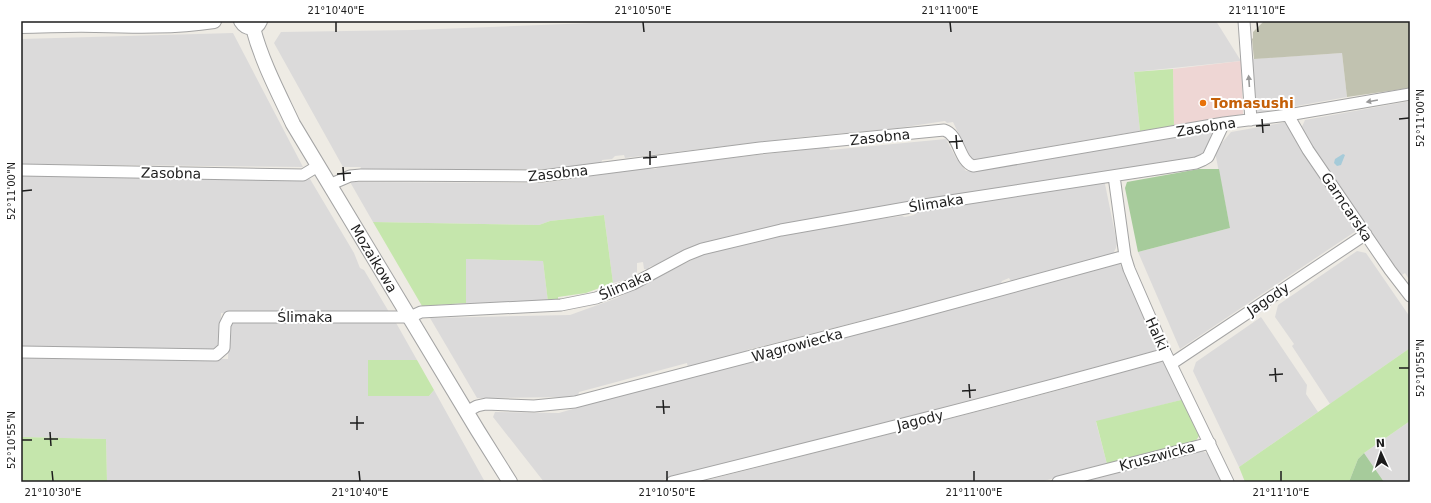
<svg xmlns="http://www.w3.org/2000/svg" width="1431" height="503" font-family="'DejaVu Sans',sans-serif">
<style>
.residential{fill:#dbdada}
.commercial{fill:#eed6d4}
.construction{fill:#c1c2b0}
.grass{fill:#c5e6ac}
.forest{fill:#a6cb9b}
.water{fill:#a6cbd9}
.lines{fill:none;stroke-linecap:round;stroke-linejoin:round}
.minor-casing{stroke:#a4a4a4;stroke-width:13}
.tertiary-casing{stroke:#a4a4a4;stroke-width:16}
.minor{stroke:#fff;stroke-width:11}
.tertiary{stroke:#fff;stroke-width:14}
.oneway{fill:#999}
.ticks{fill:none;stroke:#1d1d1d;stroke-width:1.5}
.food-dot{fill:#e8710a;stroke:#fff;stroke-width:1.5}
.labels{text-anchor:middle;stroke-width:4;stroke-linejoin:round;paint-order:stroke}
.food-label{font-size:14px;font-weight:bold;fill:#c56008;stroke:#fff;text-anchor:start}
.street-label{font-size:14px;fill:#1d1d1d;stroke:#fff}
.neatline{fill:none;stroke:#1d1d1d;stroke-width:1.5}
.ticks-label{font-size:10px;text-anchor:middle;fill:#1d1d1d}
</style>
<rect width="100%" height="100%" fill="#eeebe4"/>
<!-- residential -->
<path class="residential" d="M642,21h574l25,40 -107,11 6,59 -99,17 -4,2 -66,10 -18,-38 -6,1 -2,-2 -47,7 -95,9 -178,21 -1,-3 -9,1 -3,3 -10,1 -1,4 -55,5 -186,1 1,-3h-18l-69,-124 7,-11 132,-2z
M233,33l70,134 -282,-3v-125z
M1342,53l5,44 -90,16 -6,-54z
M1410,101v180l-5,-8 -6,4 -99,-146 5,-11z
M1287,122l41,60 -1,9 7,1 25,37 -179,120 -42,-97 92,-24 -15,-76 1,-2 15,-18z
M1216,129l-13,28 -287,45 -1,-2 -177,34 -50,15 -20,10 -4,1v1l-5,2 -1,1 -9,3v2h-5l-1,-7 -6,1v12l-9,4 -15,4 -9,-68 -54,6 -11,4 -166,-3 -23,-40 193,1 104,-15 8,1 5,-2 79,-10 90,-10 1,3 116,-11 10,19 10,13z
M21,175l289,4 44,74 6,15 4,2 25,42 -168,1 -1,30 -7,7 -192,-2z
M1104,181l1,3 12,59 -1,5 -3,6 -102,27 -2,-3 -7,3 -2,4 -253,65v2l-59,16 -1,-5 -108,29 -1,4 -11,1 -90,1 -47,-80 140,-3 47,-17 85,-43 32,-8 1,-1 125,-27 12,1 30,-4 3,1 9,-2 2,-2 19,-4v-1z
M1357,251l9,2 44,64v31l-80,56 -38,-58 2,-2 -19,-27 3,-12z
M466,259l77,2 5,41 -82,1z
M1119,262l43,90 -198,52 -309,78h-111l-51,-65 2,-5 64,1 17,-5 1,-2z
M1261,317l46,68 -1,9 12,18 -79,55 -46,-96 3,-9z
M229,321h166l22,39h-49l61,36 5,-6 51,92h-378l-1,-43 -85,-2v-81l207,3z
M1161,360l5,1 19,38 -89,23 11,42 -67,18h-8l-1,-1 -5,1h-326l303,-77 83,-22 -1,-4z
M1410,421v61h-26l-20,-29z
M1201,450l10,6 13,26h-144z"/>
<!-- commercial -->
<path class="commercial" d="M1241,61l2,53 -69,12 -1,-57z"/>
<!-- construction -->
<path class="construction" d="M1264,21h146v67l-63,9 -5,-44 -88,6 -2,-20 1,-1v-6z"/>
<!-- grass -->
<path class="grass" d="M1173,69l1,57 -34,5 -6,-59z
M604,215l9,68 -27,10 -28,4v4l-10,1 -5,-41 -77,-2v44l-44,3 -49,-84 166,3 11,-4z
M1410,348v73l-46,32 -6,6 -9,23h-104l-6,-15z
M368,360h49l17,30 -5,6h-61z
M1185,399l16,34 -6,9 -88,22 -11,-43z
M21,437l85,2 1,43h-86z"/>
<!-- forest -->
<path class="forest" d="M1199,169h20l11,59 -92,24 -13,-64 2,-6z
M1364,453l20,29h-35l9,-23z"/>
<!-- water -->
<path class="water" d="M1343,154l2,1 -4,10 -4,1 -3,-3 1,-4z"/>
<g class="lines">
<defs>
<path id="minor" d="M1244,21l7,99
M1288,115l20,35 82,120 20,26
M21,170l282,5 15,-9
M1114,176l11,80 4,13 37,85 62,128
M329,185l21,-9 11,-1 181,1 218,-28 184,-18c16,5 14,30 29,36l251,-43 64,-8 122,-21
M21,352l195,3 8,-7 1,-23 4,-8h181l11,-5 140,-7 35,-7 37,-14 54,-29 15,-6 79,-19 130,-23 285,-44 7,-3 5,-3 16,-34
M1171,364l195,-130
M466,412l11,-6 9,-2 48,2 41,-4 330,-86 220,-60
M672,482c165,-41 330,-82 494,-128
M1058,482l152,-39"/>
<g id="tertiary">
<path d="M241,21c5,8 15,9 19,0"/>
<path d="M21,26c25,0 49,-2 74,-1 40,1 79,2 119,-4"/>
<path id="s1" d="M253,28c9,34 25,64 40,96l185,307 32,51"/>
</g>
</defs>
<!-- minor casing -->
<use href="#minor" class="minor-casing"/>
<!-- tertiary casing -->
<use href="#tertiary" class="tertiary-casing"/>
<!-- minor -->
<use href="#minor" class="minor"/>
<!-- tertiary -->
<use href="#tertiary" class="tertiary"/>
</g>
<!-- one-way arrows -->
<defs><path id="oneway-solid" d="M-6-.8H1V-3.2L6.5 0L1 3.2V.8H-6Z"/></defs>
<g class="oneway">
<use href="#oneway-solid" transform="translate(1249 81) rotate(-94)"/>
<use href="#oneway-solid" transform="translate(1372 101) rotate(170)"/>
</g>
<!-- ticks -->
<path class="ticks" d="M336,22v10M643,22l1,10M950,22l1,10M1257,22l1,10M1262,119l1,14M1399,119l10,-1M1256,126l14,-1M956,135l1,14M949,142l14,-1M650,151v14M643,158l14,-1M343,167l1,14M337,174l14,-1M22,191l10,-1M1275,368l1,14M1399,368h10M1269,375l14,-1M969,384l1,14M962,391l14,-1M663,400l1,14M656,407h14M357,416v14M350,423h14M50,432l1,14M44,439h14M22,440h10M52,471l1,10M359,471l1,10M667,471v10M974,471v10M1281,471v10"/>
<!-- markers -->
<circle class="food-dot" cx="1203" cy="103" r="4"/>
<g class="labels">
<!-- food labels -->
<g class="food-label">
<text x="1211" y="108">Tomasushi</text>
</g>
<!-- street labels -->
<g class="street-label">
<text transform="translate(1206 127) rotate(-9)" y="5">Zasobna</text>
<text transform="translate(880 137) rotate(-6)" y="5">Zasobna</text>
<text transform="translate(171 173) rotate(1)" y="5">Zasobna</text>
<text transform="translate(558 173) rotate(-6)" y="5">Zasobna</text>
<text transform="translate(936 203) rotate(-9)" y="5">Ślimaka</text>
<text transform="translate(1347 207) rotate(56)" y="5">Garncarska</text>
<text dy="5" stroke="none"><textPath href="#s1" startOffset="261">Mozaikowa</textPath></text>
<text transform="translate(625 285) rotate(-23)" y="5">Ślimaka</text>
<text transform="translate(1268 299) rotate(-34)" y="5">Jagody</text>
<text x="305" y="322">Ślimaka</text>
<text transform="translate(1157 334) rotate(66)" y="5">Halki</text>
<text transform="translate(797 345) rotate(-15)" y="5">Wągrowiecka</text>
<text transform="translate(920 420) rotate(-14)" y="5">Jagody</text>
<text transform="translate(1157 456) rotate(-15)" y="5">Kruszwicka</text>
</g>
</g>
<!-- border -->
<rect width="1431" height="503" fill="none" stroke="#ffffff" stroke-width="44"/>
<!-- north arrow -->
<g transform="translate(1381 453) rotate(357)" stroke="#ffffff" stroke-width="3" paint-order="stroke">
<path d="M0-3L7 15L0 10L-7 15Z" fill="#1d1d1d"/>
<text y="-6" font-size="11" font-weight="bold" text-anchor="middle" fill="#1d1d1d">N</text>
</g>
<rect x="22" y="22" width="1387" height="459" class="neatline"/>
<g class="ticks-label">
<text x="336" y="14">21°10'40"E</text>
<text x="643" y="14">21°10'50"E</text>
<text x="950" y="14">21°11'00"E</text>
<text x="1257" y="14">21°11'10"E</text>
<text transform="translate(1420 118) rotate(-90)" y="4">52°11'00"N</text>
<text transform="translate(11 191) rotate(-90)" y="4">52°11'00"N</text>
<text transform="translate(1420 368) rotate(-90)" y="4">52°10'55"N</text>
<text transform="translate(11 440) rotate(-90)" y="4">52°10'55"N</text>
<text x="53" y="496">21°10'30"E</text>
<text x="360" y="496">21°10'40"E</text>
<text x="667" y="496">21°10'50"E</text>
<text x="974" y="496">21°11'00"E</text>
<text x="1281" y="496">21°11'10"E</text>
</g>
</svg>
